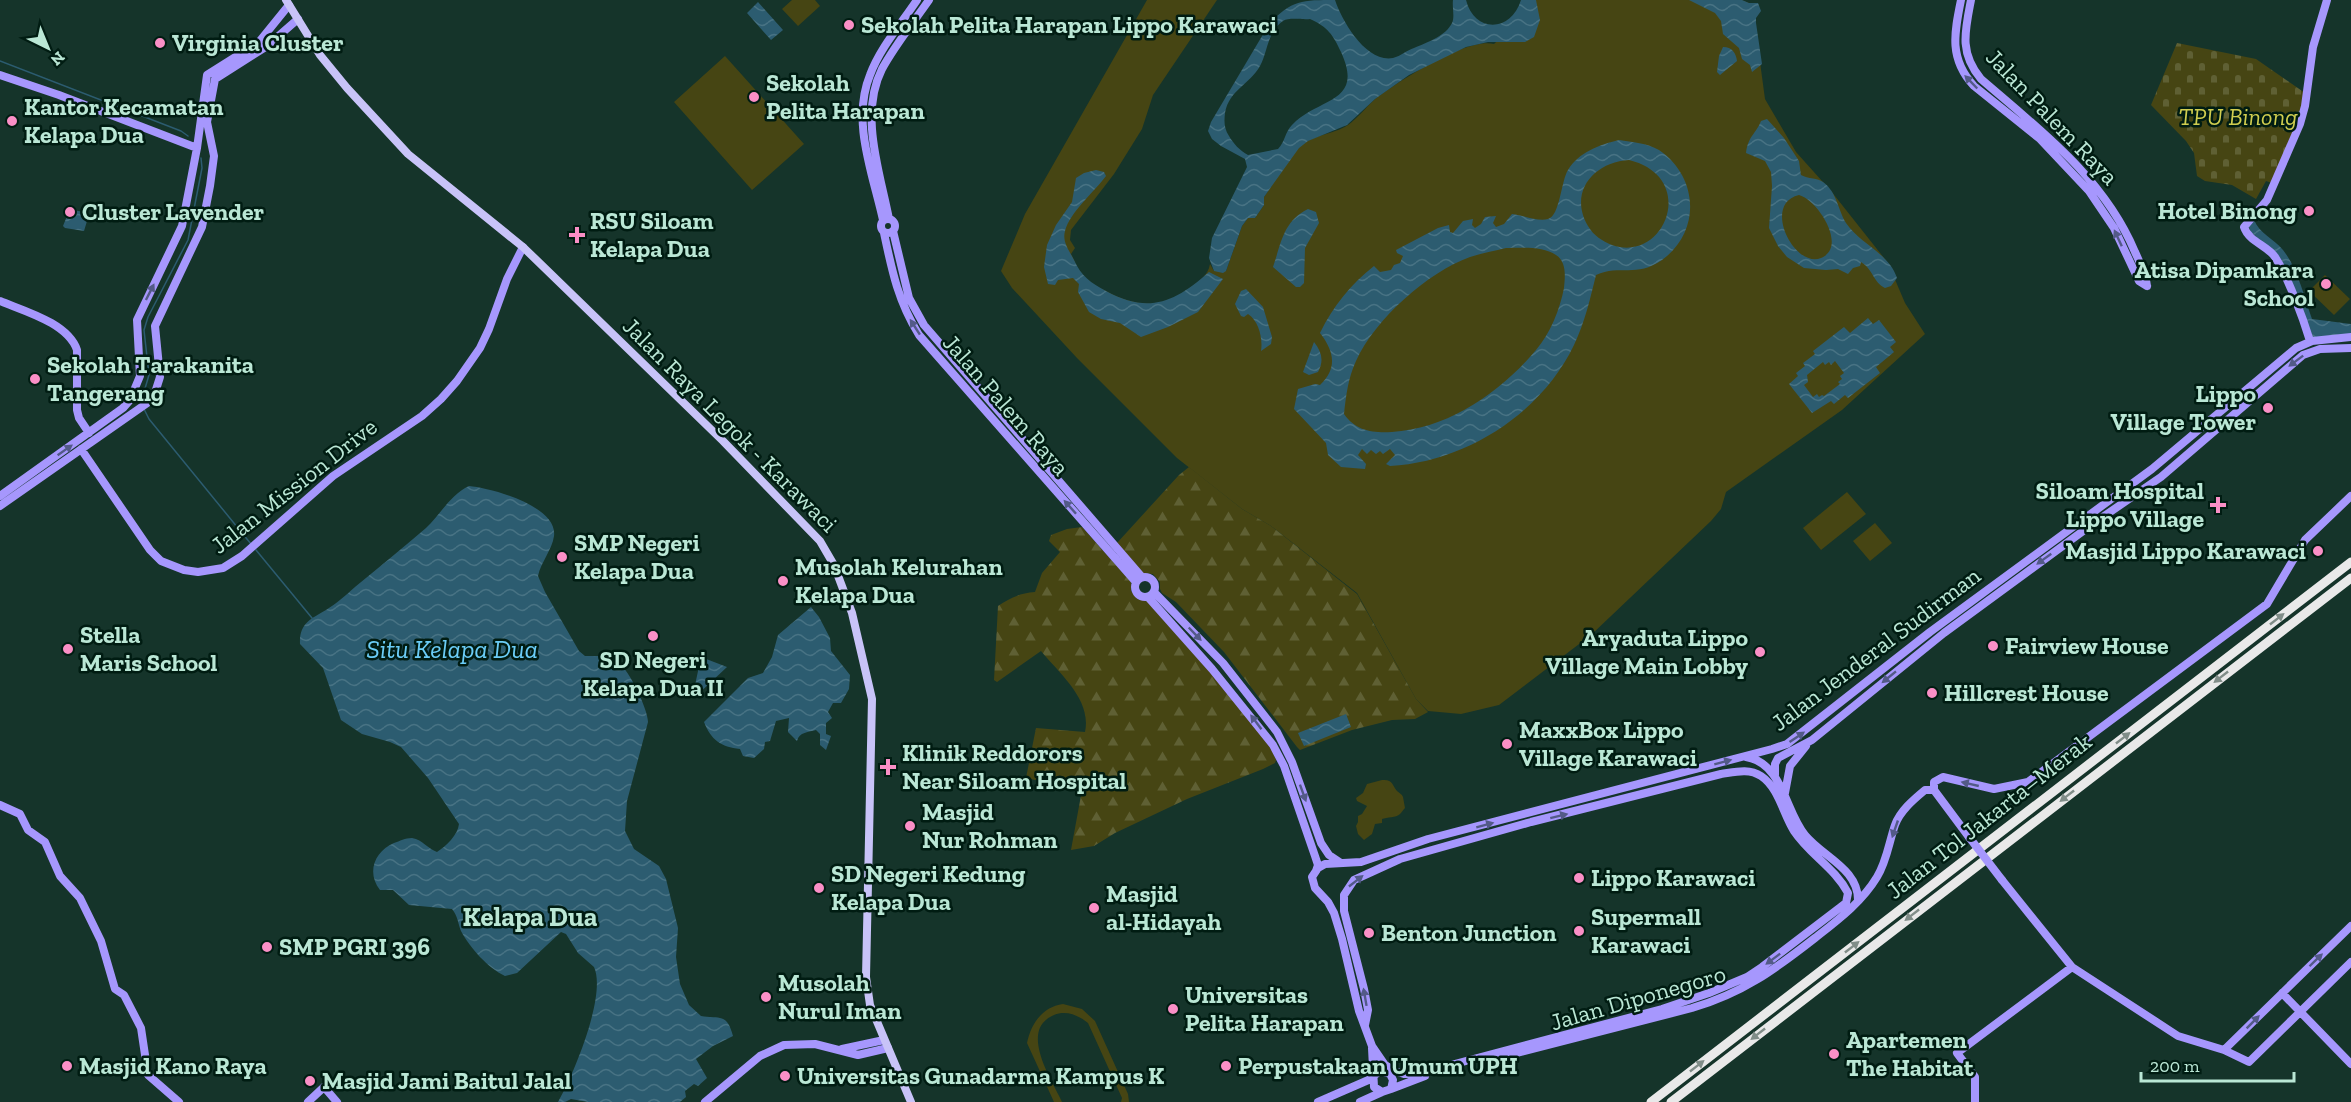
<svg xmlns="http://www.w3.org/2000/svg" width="2351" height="1102" font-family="'Zilla Slab',serif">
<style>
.green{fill:#464513}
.forest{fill:url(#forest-firs)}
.cemetery{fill:url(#cemetery-stones)}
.water{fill:url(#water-waves);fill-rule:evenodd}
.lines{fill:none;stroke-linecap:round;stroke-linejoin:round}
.stream{stroke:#2c5c70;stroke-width:1.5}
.secondary{stroke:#a697fd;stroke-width:8}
.primary{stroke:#c8c3f8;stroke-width:8}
.highway{stroke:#e9e9e9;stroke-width:9}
.secondary-bridge{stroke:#a697fd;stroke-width:8}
.oneway{fill:#535a88}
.oneway2{fill:#808d88}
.poi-dot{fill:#fa8fc6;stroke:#001c12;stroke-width:2}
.labels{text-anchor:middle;stroke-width:5;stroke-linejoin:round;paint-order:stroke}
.poi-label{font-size:24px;font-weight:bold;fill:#bae7d5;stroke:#001c12;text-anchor:start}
.street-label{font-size:24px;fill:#bae7d5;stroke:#001c12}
.park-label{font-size:24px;font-style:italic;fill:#d0ce50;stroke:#001c12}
.water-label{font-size:26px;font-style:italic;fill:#6bcdf7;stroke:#001c12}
.quarter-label{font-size:27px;font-weight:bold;fill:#bae7d5;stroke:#001c12}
</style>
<defs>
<pattern id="forest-firs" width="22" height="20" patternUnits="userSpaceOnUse" patternTransform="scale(1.5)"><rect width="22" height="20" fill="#464513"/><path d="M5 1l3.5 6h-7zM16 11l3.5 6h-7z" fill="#5f6034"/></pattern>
<pattern id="cemetery-stones" width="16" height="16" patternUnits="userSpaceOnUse" patternTransform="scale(1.5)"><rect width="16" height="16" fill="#464513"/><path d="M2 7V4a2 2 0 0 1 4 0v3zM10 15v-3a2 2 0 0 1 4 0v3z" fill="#5f6034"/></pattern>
<pattern id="water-waves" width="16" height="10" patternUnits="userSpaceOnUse" patternTransform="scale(1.5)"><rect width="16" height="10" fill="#2c5c70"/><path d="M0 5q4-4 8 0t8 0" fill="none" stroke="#487384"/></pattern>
</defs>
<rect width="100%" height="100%" fill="#15342a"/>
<!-- green -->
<path class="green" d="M792,0h23l5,6 -22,20 -16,-17z
M1147,0h70l-64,95 -11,34 -28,45 -43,56 -1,10 5,8 -4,6c3,5 5,12 8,17 5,9 15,15 25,19 29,16 58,21 86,-2 9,-7 18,-12 20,-24l4,7h12l16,-45 6,-8h7l9,-13v-8c11,-16 21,-35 34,-49 14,-14 35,-13 50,-23 10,-7 18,-18 27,-26 23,-17 91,-62 119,-55l42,-40v-4h205l16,6 -2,19 10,74 31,53 35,39 57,72 17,40 20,31 -83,76 -116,82 -5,17 -10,12 -120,114 -92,70 -38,9 -33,-3 -12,-12 -59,-106 -86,-67 -29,-17 -65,-51 -100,-100 -65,-70 -11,-17 24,-57z
M725,56l79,88 -52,46 -78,-88z
M2325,275l25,24 -16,16 -25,-24z
M1847,492l19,22 -45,36 -18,-22z
M1875,523l17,20 -22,18 -17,-20z
M1382,780c11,-1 10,5 15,11 2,2 5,3 6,6l2,11c-2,2 -3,4 -5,6 -4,4 -13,3 -18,5v4l-7,1 -3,10 -8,6 -6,-6 -2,-8 2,-4v-6l4,-2 5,-8 -10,-5 -1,-3 7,-5 4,-9z
M1063,1004l19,5 13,12 33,73 1,8h-8l1,-4 -34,-75c-10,-8 -22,-13 -34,-8 -36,15 -2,65 8,87h-8l-27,-59c4,-19 15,-36 36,-39z"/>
<!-- forest -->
<path class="forest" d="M1189,467l53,42 29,17 86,68 59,105 12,13 -13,7 -23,1 -40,10 -52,20 -3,-3 -73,-95 -48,-50 -14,-9 -2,-4v-7l-7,-8 -10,-1 -26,-30 62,-68z
M1082,527l49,55v9l8,9h7l64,69 61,78 5,13 -1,3 -12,6 -76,30 -72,34 -21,13 -23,4 11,-60 -56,-12 10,-50 49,4c7,-32 -25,-58 -44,-81l-44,31 -3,-2 4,-74c12,-8 22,-13 37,-14l7,-19 18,-21 -11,-11 2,-6 16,-6z"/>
<!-- cemetery -->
<path class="cemetery" d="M2177,43l79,16 49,34 -4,21 -29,69 -6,-2 -10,18 -24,-14 -27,-4 -8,-5 -3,-23 -8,-12 -35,-36z"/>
<!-- water -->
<path class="water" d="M1335,0c7,21 31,63 58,58 8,-2 14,-8 21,-10 12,-5 32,-12 38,-25 3,-6 0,-16 1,-23h13c8,33 45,33 55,0h15l4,20 -6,17 -9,5h-37l-22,5 -57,28 -34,24 -28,26 -39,16 -9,7 -35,49v8l-9,13h-7l-6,8 -16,45 -3,2 -9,-2 -5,-13 3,-20 35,-71 -2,-8 -24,-13 -9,-7 -4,-8 3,-9 57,-96c22,-26 34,-26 67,-26zM1310,19c18,8 23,16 31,33 24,52 -23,45 -49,73 -7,7 -7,17 -14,24l-30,6c-8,-4 -15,-12 -19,-19 -5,-8 -5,-14 -4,-23 4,-23 25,-29 35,-47 8,-15 7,-34 23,-45 6,-4 20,-1 27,-2z
M1689,0h53l7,3h9l3,8 -5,7v5l6,41 -10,8 -2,-7 -8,-6 -3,-11 -16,-14 -2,-13 -6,-8z
M758,2l25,28 -12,10 -24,-27z
M1723,47c9,0 13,6 14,14l-17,14 -3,-3 2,-16z
M1767,119l17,19 15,23 2,14c7,4 17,3 22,7 14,10 15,28 23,41 14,21 43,30 51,55l-6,8 -6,2c-12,-6 -12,-19 -24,-26l-1,4 -7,2 -5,6 -10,-5 -12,1 -22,-2 -17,-11 -9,-11 -9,-18 3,-42 -1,-14 -6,-11 -19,-8c2,-17 10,-19 15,-32zM1799,195c19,5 49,52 22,63 -26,11 -60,-54 -22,-63z
M1619,140c13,2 28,3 40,10 40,27 42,82 3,110 -26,18 -42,4 -66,15 -6,24 -11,47 -22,70 -33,69 -109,117 -184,121l-4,-2 9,-9 -5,-6 -7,5 -3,-3 -4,3 -5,-4 -4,4 -5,-5 -4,6 8,9 -1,5 -24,-2 -13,-12 -2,-12 -32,-34 4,-20 17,-5 5,1c18,-17 14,-34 0,-52 13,-27 31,-49 54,-67l6,6 11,-2 3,-5 6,-2 3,-7 -6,-3 -1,-3 42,-22 11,-3 1,7 3,1 10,-12 10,-2 -1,6 3,3 6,-4 4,-7 11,-1 -3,7 3,4 8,-3 8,-10c11,1 26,8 36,5 12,-3 13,-38 20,-49 11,-18 31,-25 51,-30zM1629,160c70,17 36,104 -17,85 -10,-4 -18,-9 -24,-19 -20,-34 6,-64 41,-66zM1506,248c15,0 37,-2 50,7 11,7 9,22 8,33 -4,21 -14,46 -28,62 -35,42 -88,79 -144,82 -20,1 -36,-1 -48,-18 2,-18 4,-36 12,-53 19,-42 72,-89 114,-104 12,-4 24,-6 36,-9z
M1096,170l8,2 2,4c-12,16 -36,36 -41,55 -3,11 4,19 9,29 7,16 17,23 32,31 42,23 68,12 103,-19l14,7 -25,33 -30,15 -27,10 -21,-14 -19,-4 -12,-7 -11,-20 1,-8 -6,-6 -15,2 -3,5 -7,-1 -4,-17 3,-22 9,-20 16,-23 4,-24 8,-5z
M67,209l17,3 -1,5 4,4 -3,10 -19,-3 -2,-2 4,-10z
M1308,209l8,3 3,11 -14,25 -1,35 -4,4h-4l-23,-20c8,-23 10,-46 35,-58z
M2254,220c6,14 19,18 29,30 15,19 21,47 29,69l39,5v12l-40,4 -36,-86 -24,-22 -3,-7z
M1246,289l17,18 9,30 -1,7 -10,7c2,-12 -2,-30 -13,-37l-4,3 -3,-1 -6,-12 6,-13z
M1868,318l5,6 6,-4 17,22 -6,5 4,5 -18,15 4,6 -32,25 -3,-3 -11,9 -3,-3 -19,12 -23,-29 9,-8 -2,-3 9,-7 -2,-3 12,-9 -2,-3 31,-24 6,6zM1835,361l9,12 -4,3 2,3 -4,3 2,2 -16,12 -2,-1 -3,2 -2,-3 -4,3 -9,-12 4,-3 -1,-7 16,-13 2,3 4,-3 2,3z
M1314,342c8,10 10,19 4,30l-9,3 -6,-3z
M469,486c22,2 89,20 85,50 -2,14 -13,26 -16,40l7,16 34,59 6,5c10,0 20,-1 29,3 13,5 34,50 34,63l-21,79 -2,30 9,18 25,17 7,13 12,49 -2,29 4,27 9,21 12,11c19,3 26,-3 32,20l-20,10 -17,13 11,19 -9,8 -4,-2 -9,7 1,6 -6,5h-92l-17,-3 -6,3h-7c15,-26 49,-107 36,-135l-16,-14 -12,-19 -5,-2 -44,41 -12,3c-17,-8 -35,-28 -44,-45 -3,-7 -3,-15 -9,-22l-43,-4 -16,-15h-13c-14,-18 -5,-39 14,-47 6,-2 11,-5 18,-5 11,2 16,11 25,14 9,-6 21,-17 22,-28l-31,-46 -27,-31 -11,-5 -28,-8 -21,-14 -18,-52 -23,-24c-1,-21 11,-25 26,-34 10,-6 20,-15 29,-23 24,-20 48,-39 71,-59 14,-13 25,-34 43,-42z
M811,607l8,10 11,21 1,13 19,24 -1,14 -8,14h-8l-5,9 4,6 -6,5v11l5,2 -5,14 -6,-5v-11l-4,-4c-7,2 -17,2 -19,11l-9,-9 1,-14 -13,3 -6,20 -5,1 -1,7 -10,9 -11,-2 -3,-7c-19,-2 -29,-9 -36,-27l44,-44 15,-5 9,-16 6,-22z
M701,657l26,10 -32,30 -1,-7z
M1346,714l5,13 -47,19 -6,-13z"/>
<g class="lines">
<!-- stream -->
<path class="stream" d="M0,61l181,70 7,5
M141,402l8,-27 -5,-45 4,-13 40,-77 14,-72 -1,-10
M144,409l5,10 102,125
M256,550l56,68"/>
<!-- secondary -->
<path class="secondary" d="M1961,0c-7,34 -12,59 13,86l66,53 49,52 25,37 25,53 8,5
M1971,0c-6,31 -12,53 10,79 59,51 123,99 154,173 5,11 11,22 12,34
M0,75l59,20 138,53
M881 226a7 7 0 1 1 14 0a7 7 0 1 1-14 0Z
M889,219c-9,-47 -30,-104 -7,-150 13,-24 31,-46 47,-69
M883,220c-10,-46 -32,-99 -13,-145 10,-27 31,-51 47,-75
M893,231l16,67 15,27 218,252
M884,233c8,38 14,68 35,102l217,247
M0,301c24,10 68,22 77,49v60l2,8 10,15
M2310,341c-7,-23 -22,-64 -35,-84 -8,-12 -26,-15 -31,-30l23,-27 33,-76 5,-18 8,-59 14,-47
M81,449l69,101 11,11 23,9 14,2 25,-4 19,-12 91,-80 89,-60 19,-17 16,-18 23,-33 9,-19 18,-50 16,-32
M0,496l123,-88 7,-8 10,-24 -3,-56 45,-94 15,-78 10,-73 52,-33 30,-37
M0,506l153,-107 7,-22 -5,-51 47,-99 8,-41 4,-30 -7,-34 8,-43 52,-33 31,-27
M1135 587a10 10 0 1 1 20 0a10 10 0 1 1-20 0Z
M1154,592l69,71 54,69 15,30 29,81 8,12 12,8
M1148,597l64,72 61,76 11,21 31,90 3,9 -2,6
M1746,757c37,6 39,54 59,78 18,22 54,34 53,66
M1775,775v-11l3,-6 34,-18 132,-107 150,-110 67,-46 142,-122 17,-6 31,-1
M1934,790v-8l9,-5 51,12 34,-7 239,-178 38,-64 46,-44
M1934,790l35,47
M1785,793l5,-27 16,-20
M0,805l20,9 8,16 17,12 15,34 20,22 21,43 14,48 9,6 17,33 7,47 31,27
M2002,880l70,87 106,69 46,14 25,12 102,-100
M2282,993l69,71
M1365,1025l3,-15 -4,-21 -20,-78v-16l10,-15 46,-21 131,-37 190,-48c14,-2 28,-6 40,2 18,12 22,38 33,55 16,24 41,37 54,62l-2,10 -84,64 -15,10 -38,16 -47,16 -245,65h-13l-9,-3 -10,-6 -13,-19 -13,-35 -17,-72 -8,-26 -6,-11 -13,-14 -3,-11 6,-9 7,-4 36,-2 67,-23 344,-90 15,-5 143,-112 222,-163 144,-121 16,-7 39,-4
M1372,1048l2,39 8,5 9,-3 2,-9 -3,-6 -10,-3 -5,4
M842,1049l42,-9
M2224,1050l127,-124
M1501,1057l191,-49c51,-15 82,-38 123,-70 23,-18 47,-36 62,-61 10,-16 12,-35 18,-52 5,-14 18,-25 30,-35h9
M1391,1089l34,-13
M308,1102l16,-15 13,15
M705,1102l55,-46 24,-11 31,-1 43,11 30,-7
M1318,1102l55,-24
M1360,1102l22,-10
M1975,1102v-25l-18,-24 115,-86"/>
<!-- primary -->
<path class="primary" d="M286,0l34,55 27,33 61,66 115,93 200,194 97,100 14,24 18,48 20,86 -6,278 4,28 41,97"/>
<!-- highway -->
<path class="highway" d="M1651,1102l700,-540
M1671,1102l680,-524"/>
<!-- secondary-bridge -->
<path class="secondary-bridge" d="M1969,837l33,43"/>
</g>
<!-- one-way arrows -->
<defs><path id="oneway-solid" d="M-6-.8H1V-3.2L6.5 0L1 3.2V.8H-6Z" transform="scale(1.5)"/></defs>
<g class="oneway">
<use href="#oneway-solid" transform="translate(1971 82) rotate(-134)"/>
<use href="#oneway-solid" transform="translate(2118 238) rotate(-115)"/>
<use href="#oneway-solid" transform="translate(150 292) rotate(-63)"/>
<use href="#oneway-solid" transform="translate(915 327) rotate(-123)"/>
<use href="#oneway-solid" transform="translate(2296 361) rotate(143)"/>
<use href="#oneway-solid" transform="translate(65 450) rotate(-35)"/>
<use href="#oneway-solid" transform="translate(1070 507) rotate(-132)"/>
<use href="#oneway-solid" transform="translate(2044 559) rotate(144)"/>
<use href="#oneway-solid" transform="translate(1195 634) rotate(46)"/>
<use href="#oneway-solid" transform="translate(1889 677) rotate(141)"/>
<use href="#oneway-solid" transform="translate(1256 722) rotate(-127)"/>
<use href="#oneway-solid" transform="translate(1797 737) rotate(-34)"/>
<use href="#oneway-solid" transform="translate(1723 762) rotate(-15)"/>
<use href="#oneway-solid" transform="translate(1970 784) rotate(-167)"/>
<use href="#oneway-solid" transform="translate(1303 793) rotate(70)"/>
<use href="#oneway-solid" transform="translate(1559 816) rotate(-14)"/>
<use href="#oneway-solid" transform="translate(1485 825) rotate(-15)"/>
<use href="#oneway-solid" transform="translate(1895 829) rotate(109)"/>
<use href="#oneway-solid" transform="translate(1356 881) rotate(-38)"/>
<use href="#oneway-solid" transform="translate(1773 959) rotate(143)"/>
<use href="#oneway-solid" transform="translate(2316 960) rotate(-44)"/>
<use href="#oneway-solid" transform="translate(1365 997) rotate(-100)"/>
<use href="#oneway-solid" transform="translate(2253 1022) rotate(-45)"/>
</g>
<g class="oneway2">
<use href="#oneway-solid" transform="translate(2277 619) rotate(-38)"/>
<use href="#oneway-solid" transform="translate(2221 677) rotate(142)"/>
<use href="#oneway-solid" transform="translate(2123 738) rotate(-38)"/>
<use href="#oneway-solid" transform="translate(2067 796) rotate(142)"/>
<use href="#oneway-solid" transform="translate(1912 915) rotate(142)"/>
<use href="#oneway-solid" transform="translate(1852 947) rotate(-38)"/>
<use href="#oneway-solid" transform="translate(1758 1034) rotate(142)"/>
<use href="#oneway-solid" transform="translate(1697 1066) rotate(-38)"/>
</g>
<!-- markers -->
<g class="poi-dot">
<circle cx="849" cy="25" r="6"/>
<circle cx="160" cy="43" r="6"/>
<circle cx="754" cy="97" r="6"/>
<circle cx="12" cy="121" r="6"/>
<circle cx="2309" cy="211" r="6"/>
<circle cx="70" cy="212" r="6"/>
<path d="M574 226h6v6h6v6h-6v6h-6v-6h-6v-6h6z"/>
<circle cx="2326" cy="284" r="6"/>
<circle cx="35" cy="379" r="6"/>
<circle cx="2268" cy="408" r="6"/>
<path d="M2215 496h6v6h6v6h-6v6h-6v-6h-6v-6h6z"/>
<circle cx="2318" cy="551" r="6"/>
<circle cx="562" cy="557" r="6"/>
<circle cx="783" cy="581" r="6"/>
<circle cx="653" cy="636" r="6"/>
<circle cx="1993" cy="646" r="6"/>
<circle cx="68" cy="649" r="6"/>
<circle cx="1760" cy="652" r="6"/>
<circle cx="1932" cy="693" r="6"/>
<circle cx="1507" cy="744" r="6"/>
<path d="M885 758h6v6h6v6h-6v6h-6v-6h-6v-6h6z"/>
<circle cx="910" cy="826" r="6"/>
<circle cx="1579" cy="878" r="6"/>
<circle cx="819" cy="888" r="6"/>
<circle cx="1094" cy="908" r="6"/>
<circle cx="1579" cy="931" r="6"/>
<circle cx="1369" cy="933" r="6"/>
<circle cx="267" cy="947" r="6"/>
<circle cx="766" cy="997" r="6"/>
<circle cx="1173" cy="1009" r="6"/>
<circle cx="1834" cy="1054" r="6"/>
<circle cx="67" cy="1066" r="6"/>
<circle cx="1226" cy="1066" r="6"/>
<circle cx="785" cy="1076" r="6"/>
<circle cx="310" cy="1081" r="6"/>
</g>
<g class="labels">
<!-- poi labels -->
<g class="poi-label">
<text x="861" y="33">Sekolah Pelita Harapan Lippo Karawaci</text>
<text x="172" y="51">Virginia Cluster</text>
<text x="766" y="91">Sekolah<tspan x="766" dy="28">Pelita Harapan</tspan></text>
<text x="24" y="115">Kantor Kecamatan<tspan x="24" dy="28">Kelapa Dua</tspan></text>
<text x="2297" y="219" text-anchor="end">Hotel Binong</text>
<text x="82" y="220">Cluster Lavender</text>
<text x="590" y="229">RSU Siloam<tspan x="590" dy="28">Kelapa Dua</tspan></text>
<text x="2314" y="278" text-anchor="end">Atisa Dipamkara<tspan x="2314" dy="28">School</tspan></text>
<text x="47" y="373">Sekolah Tarakanita<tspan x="47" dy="28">Tangerang</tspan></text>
<text x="2256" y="402" text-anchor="end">Lippo<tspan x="2256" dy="28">Village Tower</tspan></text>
<text x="2204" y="499" text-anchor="end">Siloam Hospital<tspan x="2204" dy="28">Lippo Village</tspan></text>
<text x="574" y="551">SMP Negeri<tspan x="574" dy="28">Kelapa Dua</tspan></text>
<text x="2306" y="559" text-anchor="end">Masjid Lippo Karawaci</text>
<text x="795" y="575">Musolah Kelurahan<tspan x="795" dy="28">Kelapa Dua</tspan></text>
<text x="80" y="643">Stella<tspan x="80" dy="28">Maris School</tspan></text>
<text x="1748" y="646" text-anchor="end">Aryaduta Lippo<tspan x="1748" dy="28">Village Main Lobby</tspan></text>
<text x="2005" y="654">Fairview House</text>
<text x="653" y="668" text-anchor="middle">SD Negeri<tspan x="653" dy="28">Kelapa Dua II</tspan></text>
<text x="1944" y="701">Hillcrest House</text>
<text x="1519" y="738">MaxxBox Lippo<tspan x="1519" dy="28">Village Karawaci</tspan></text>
<text x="902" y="761">Klinik Reddorors<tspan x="902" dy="28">Near Siloam Hospital</tspan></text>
<text x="922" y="820">Masjid<tspan x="922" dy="28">Nur Rohman</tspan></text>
<text x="831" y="882">SD Negeri Kedung<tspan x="831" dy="28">Kelapa Dua</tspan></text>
<text x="1591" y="886">Lippo Karawaci</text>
<text x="1106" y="902">Masjid<tspan x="1106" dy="28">al-Hidayah</tspan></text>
<text x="1591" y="925">Supermall<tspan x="1591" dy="28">Karawaci</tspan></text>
<text x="1381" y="941">Benton Junction</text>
<text x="279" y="955">SMP PGRI 396</text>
<text x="778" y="991">Musolah<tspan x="778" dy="28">Nurul Iman</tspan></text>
<text x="1185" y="1003">Universitas<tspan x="1185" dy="28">Pelita Harapan</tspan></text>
<text x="1846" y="1048">Apartemen<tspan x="1846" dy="28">The Habitat</tspan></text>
<text x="79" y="1074">Masjid Kano Raya</text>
<text x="1238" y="1074">Perpustakaan Umum UPH</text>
<text x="797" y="1084">Universitas Gunadarma Kampus K</text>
<text x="322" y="1089">Masjid Jami Baitul Jalal</text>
</g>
<!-- street labels -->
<g class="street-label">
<text transform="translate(2052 117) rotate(46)" y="8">Jalan Palem Raya</text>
<text transform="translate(1006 405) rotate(49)" y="8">Jalan Palem Raya</text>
<text transform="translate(730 425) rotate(45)" y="8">Jalan Raya Legok - Karawaci</text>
<text transform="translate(294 486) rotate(-38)" y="8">Jalan Mission Drive</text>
<text transform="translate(1876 649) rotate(-37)" y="8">Jalan Jenderal Sudirman</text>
<text transform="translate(1989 816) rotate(-38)" y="8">Jalan Tol Jakarta–Merak</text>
<text transform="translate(1638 998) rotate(-16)" y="8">Jalan Diponegoro</text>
</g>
<!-- park labels -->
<g class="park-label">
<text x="2238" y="125">TPU Binong</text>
</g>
<!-- water labels -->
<g class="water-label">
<text x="452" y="658">Situ Kelapa Dua</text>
</g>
<!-- quarter labels -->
<g class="quarter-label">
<text x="530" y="926">Kelapa Dua</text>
</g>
</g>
<!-- north arrow -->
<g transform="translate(48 48) rotate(137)" stroke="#001c12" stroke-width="4.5" paint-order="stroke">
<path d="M0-4.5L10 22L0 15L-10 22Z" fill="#bae7d5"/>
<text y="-9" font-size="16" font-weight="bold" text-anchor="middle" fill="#bae7d5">N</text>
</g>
<!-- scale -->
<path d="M2141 1072v9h153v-9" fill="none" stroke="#bae7d5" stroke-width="3"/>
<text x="2150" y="1072" font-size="18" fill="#bae7d5" stroke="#001c12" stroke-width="4.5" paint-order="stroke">200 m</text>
</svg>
